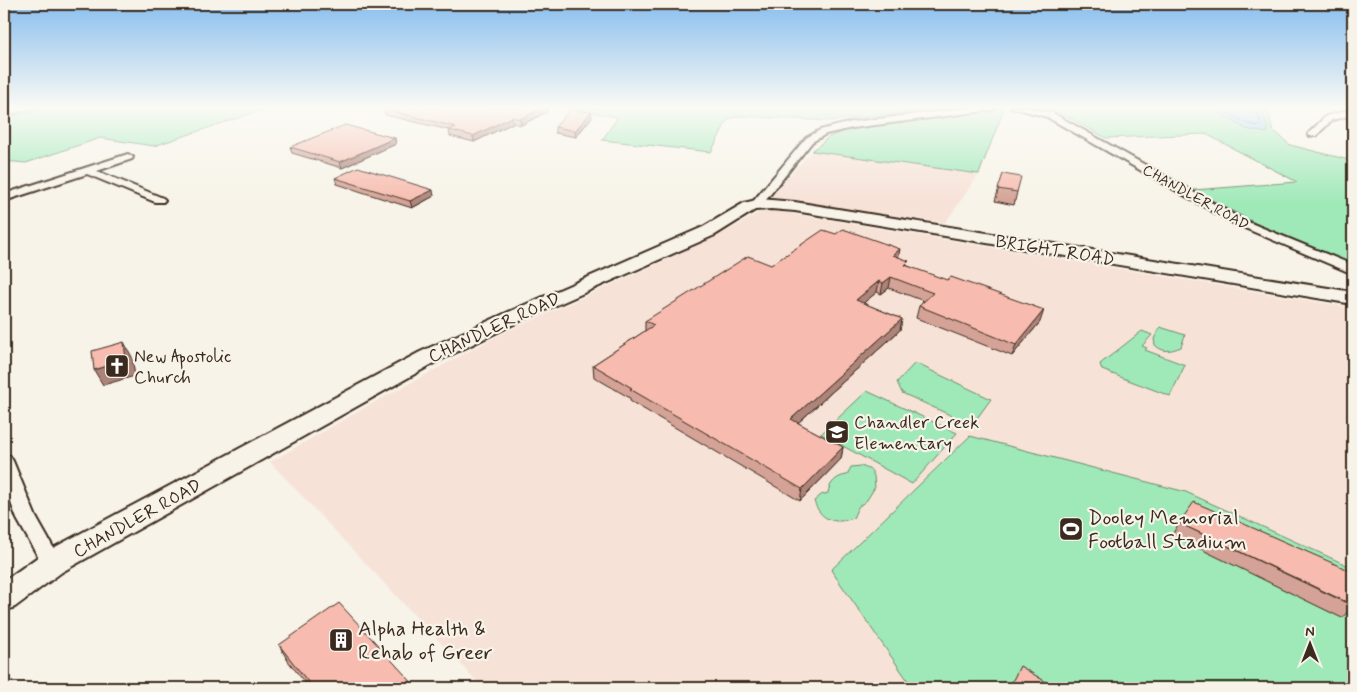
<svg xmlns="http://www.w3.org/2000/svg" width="1357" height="692" font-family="Mynerve,sans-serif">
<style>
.built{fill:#f7e2d7}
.green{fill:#9fe9b8;stroke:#6d8a6b}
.water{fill:#99ccf6;stroke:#738ba0}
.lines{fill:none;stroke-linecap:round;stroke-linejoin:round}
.shore{stroke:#616b74;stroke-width:1}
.stream{stroke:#738ba0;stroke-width:3}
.street-casing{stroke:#3b2a1e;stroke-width:4}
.secondary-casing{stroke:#3b2a1e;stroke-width:4}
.street{fill:#f7f3e8;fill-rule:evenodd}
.secondary{fill:#f7f3e8;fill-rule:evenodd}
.wall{fill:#d4a296;stroke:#3b2a1e}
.shaded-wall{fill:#ad847a;stroke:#3b2a1e}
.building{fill:#f7bcaf;stroke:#3b2a1e}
.labels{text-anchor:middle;stroke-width:4.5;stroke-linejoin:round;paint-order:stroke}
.far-street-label{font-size:15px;fill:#3b2a1e;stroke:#f7f3e8}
.street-label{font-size:18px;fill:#3b2a1e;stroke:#f7f3e8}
.poi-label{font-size:18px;fill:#3b2a1e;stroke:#f7f3e8;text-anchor:start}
.near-poi-label{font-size:21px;fill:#3b2a1e;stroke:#f7f3e8;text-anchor:start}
</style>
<rect width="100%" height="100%" fill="#f7f3e8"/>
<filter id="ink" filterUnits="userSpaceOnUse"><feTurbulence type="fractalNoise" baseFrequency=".02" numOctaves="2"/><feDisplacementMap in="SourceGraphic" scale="10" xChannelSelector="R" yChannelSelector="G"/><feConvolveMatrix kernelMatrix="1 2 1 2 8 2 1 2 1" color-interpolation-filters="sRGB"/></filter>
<g filter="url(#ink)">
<!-- built -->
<path class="built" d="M812,151l167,23 -34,49 -171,-25 -3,-3z
M776,211l577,97v380h-870l-213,-226 103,-59 126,-68 156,-70 83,-40 20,-12z"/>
<!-- green -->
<path class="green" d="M64,107h207l-117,39 -54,-8 -74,25 -22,-2v-44z
M562,107h368l3,2 -103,12 -90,-5 -12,3 -17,33 -109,-12 16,-23z
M1050,107h218l4,22 18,16 63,16v104l-81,-33 -79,-42 104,-8 -91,-48 -100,4z
M991,109h13l-25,65 -167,-23 17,-14 23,-8z
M1160,327l25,8 -4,12c-10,4 -18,6 -26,-2l-1,-6z
M1142,331l10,4 -10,11 5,2 -2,2 40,15 -15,31 -68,-26 -2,-6z
M915,363l76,36 -19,26 -70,-32 -5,-11z
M867,391l90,42 -45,51 -91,-50z
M970,436l216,56 165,75 2,1v120h-440l-82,-118z
M861,466l10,4 3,6 1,11 -8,13 -9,7 -5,11c-18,7 -33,2 -39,-17l7,-6 7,-2c1,-10 9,-17 19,-18l4,-8z"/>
<!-- water -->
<path class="water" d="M1209,107l52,1 7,21 -1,4 -21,-4z"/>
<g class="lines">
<!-- shore -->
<path class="shore" d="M1217,107l31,17 11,2 2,-3 -5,-16"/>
<!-- stream -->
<path class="stream" d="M4,116l39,-9"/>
<defs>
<path id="street" d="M975,107h21l-4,3 -140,18 -26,6 -14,8 -51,64h-8l-2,-2 55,-66 14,-8 32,-8z
M1011,107h14l28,6 188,106 112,46v9l-120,-51 -186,-106z
M1353,109v6l-21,5 -16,16h-6l-2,-2 18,-18z
M128,154l5,3 -1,2 -35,12 66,27 2,2 -2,2h-8l-68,-28 -83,27v-7z
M4,455l6,1 3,5 23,56 26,46 -3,6 -7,3 -7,-3 -28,-50 -13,-35z"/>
<path id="secondary" d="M760,199l35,3 558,90v12l-558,-93 -24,-2 -16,1 -40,25 -197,87 -82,40 -374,210 -47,35 -11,4v-30l38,-27 378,-202 84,-38 199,-87 41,-24z"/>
</defs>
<!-- street casing -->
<use href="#street" class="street-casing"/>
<!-- secondary casing -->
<use href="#secondary" class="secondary-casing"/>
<!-- street -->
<use href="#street" class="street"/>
<!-- secondary -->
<use href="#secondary" class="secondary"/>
</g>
<!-- wall -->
<path class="wall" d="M546,107l1,5 -26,13 -8,-2 -39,19 -24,-6 -1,-6 -64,-15 -1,-6z
M591,112l1,5 -16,20 -21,-4v-6z
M395,138l1,6 -54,24 -50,-15 -2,-6z
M1003,174l14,18 -3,13 -19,-4z
M335,178l99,18 -22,12 -75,-24z
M899,258l9,8 132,56 -28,34 -96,-38 3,-12 5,-5 -35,-13 -8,6 -4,-2 -14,11 39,16 -2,11 -102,93 45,24 -2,12 -41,42 -170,-100v-3l-36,-21 -1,-12 52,-34v-10l126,-56z
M1179,523l174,83 -11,12 -170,-83z
M279,645l138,43h-108l-21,-27z"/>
<!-- shaded-wall -->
<path class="shaded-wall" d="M546,107l1,5 -26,13 -1,-6z
M591,112l1,5 -16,20 -1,-6z
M512,117l1,6 -39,19 -1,-6z
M395,138l1,6 -54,24 -2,-6z
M433,190l1,6 -22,12 -2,-7z
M900,249l-2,11 -5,-5z
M891,277l-2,11 -8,6 2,-11z
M879,281l-2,11 -23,19 2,-11z
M1044,310l-4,12 -28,34 4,-11z
M902,319l-2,11 -111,101 2,-12z
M124,342l8,15 3,19 -32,9 -9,-15z
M843,447l-2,12 -41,42 2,-12z"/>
<!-- building -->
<path class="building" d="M389,107h157l-26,12 -8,-2 -39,19 -24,-6 7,-3 -72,-18z
M570,110l21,2 -16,19 -20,-4z
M345,125l50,13 -55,24 -50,-15z
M358,167l75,23 -23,11 -75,-23z
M1003,174l18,3 -4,15 -19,-3z
M843,229l57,20 -7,6 16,6 -4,4 42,15 4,-3 93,33 -28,35 -97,-39 14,-13 -42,-16 -8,6 -4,-2 -23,19 46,19 -111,100 52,28 -41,42 -172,-100 2,-1 -39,-23 61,-40 -9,-4 103,-65 23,9 52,-35 13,4z
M124,342l2,18 -32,10 -2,-19z
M1194,502l159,70v33l-174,-82z
M339,603l78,85h-104l-34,-43z
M1020,666l36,22h-47z"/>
</g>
<!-- sky -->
<linearGradient id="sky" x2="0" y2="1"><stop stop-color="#88beee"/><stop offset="0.53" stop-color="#fbfaf5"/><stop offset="1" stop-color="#fbfaf5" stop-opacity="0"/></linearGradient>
<rect width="1357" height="203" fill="url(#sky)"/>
<!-- icons -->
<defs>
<symbol id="church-square" viewBox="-11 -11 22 22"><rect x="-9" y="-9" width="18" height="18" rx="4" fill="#3b2a1e" stroke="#f7f3e8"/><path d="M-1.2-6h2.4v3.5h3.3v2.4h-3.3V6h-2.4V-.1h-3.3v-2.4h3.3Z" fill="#fff"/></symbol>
<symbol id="school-square" viewBox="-11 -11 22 22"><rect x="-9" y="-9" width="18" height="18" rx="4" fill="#3b2a1e" stroke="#f7f3e8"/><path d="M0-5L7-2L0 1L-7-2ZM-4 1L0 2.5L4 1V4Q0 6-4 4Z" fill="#fff"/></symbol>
<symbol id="stadium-square" viewBox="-11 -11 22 22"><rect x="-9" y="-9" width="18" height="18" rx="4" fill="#3b2a1e" stroke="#f7f3e8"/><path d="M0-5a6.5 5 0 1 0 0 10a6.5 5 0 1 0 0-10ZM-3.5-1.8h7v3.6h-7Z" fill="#fff"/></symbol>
<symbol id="building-square" viewBox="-11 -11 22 22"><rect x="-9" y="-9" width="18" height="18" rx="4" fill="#3b2a1e" stroke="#f7f3e8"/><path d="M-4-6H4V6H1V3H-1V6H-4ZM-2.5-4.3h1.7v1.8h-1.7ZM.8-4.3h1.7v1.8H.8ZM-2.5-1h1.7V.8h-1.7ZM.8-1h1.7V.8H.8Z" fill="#fff"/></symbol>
</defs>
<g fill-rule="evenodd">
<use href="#church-square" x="103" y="352" width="28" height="28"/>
<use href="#school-square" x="823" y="418" width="28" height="28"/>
<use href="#stadium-square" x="1057" y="515" width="28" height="28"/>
<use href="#building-square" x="327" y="626" width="28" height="28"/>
</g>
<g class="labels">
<!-- far-street labels -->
<g class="far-street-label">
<text transform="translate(1196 197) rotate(29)" y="5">CHANDLER ROAD</text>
</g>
<!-- street labels -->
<g class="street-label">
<text transform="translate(1055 250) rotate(9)" y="6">BRIGHT ROAD</text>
<text transform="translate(494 327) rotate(-25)" y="6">CHANDLER ROAD</text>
<text transform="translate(137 518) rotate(-29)" y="6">CHANDLER ROAD</text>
</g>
<!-- poi labels -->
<g class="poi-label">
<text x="134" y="362">New Apostolic<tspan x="134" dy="21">Church</tspan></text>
<text x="854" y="428">Chandler Creek<tspan x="854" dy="21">Elementary</tspan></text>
</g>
<!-- near-poi labels -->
<g class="near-poi-label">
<text x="1088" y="524">Dooley Memorial<tspan x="1088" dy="24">Football Stadium</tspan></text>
<text x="358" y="635">Alpha Health &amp;<tspan x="358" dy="24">Rehab of Greer</tspan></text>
</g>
</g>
<!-- margin -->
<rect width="1357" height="692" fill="none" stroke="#f7f3e8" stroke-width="20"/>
<rect x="10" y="10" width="1337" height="672" fill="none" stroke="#3b2a1e" stroke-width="2" filter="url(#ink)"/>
<!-- north arrow -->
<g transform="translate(1310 644)" stroke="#f7f3e8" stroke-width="4" paint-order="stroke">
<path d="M0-4L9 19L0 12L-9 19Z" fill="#3b2a1e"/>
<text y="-8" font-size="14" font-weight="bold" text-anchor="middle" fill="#3b2a1e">N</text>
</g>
</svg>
